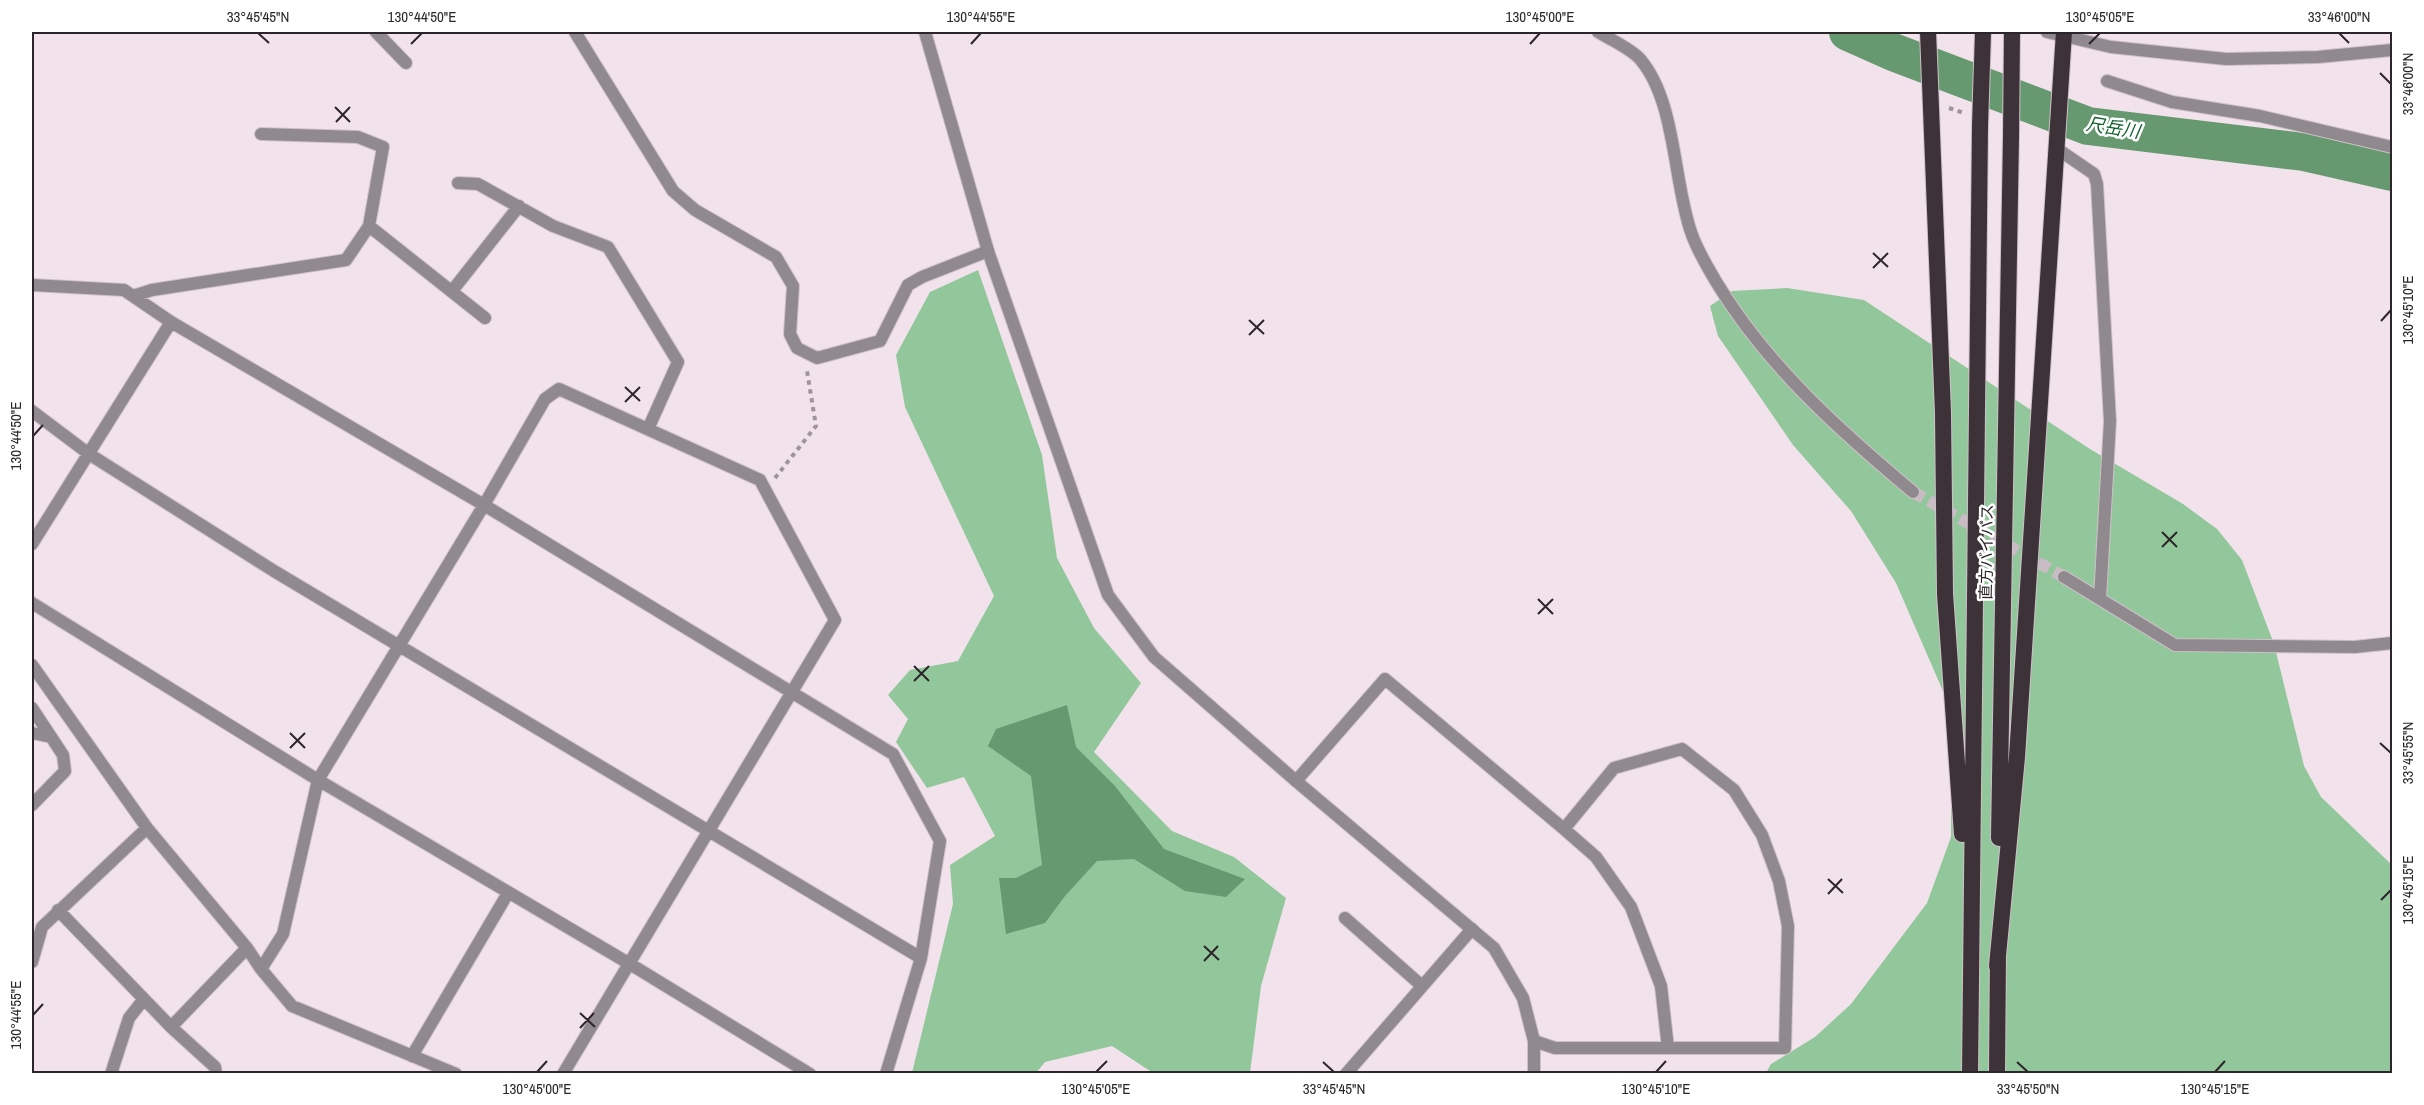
<svg xmlns="http://www.w3.org/2000/svg" width="2424" height="1105" font-family="'Archivo Narrow','Noto Sans JP',sans-serif">
<style>
.forest{fill:#92c79b}
.water{fill:#66996f}
.lines{fill:none;stroke-linecap:round;stroke-linejoin:round}
.river{stroke:#66996f;stroke-width:38}
.minor-tunnel{stroke:#cabcc5;stroke-width:12;stroke-dasharray:12 6;stroke-linecap:butt}
.minor-casing{stroke:#cec0c9;stroke-width:14}
.tertiary-casing{stroke:#cec0c9;stroke-width:14}
.trunk-casing{stroke:#cec0c9;stroke-width:18}
.path{stroke:#a0949b;stroke-width:4;stroke-dasharray:4.5 4.5;stroke-linecap:butt}
.minor{stroke:#90898d;stroke-width:12}
.tertiary{stroke:#90898d;stroke-width:12}
.trunk{stroke:#3d3238;stroke-width:16}
.trunk-bridge-casing{stroke:#cec0c9;stroke-width:18;stroke-linecap:butt}
.trunk-bridge{stroke:#3d3238;stroke-width:16}
.ticks{fill:none;stroke:#2c262a;stroke-width:2}
.labels{text-anchor:middle;stroke-width:5;stroke-linejoin:round;paint-order:stroke}
.street-label{font-size:16px;fill:#2c262a;stroke:#fff}
.water-label{font-size:18px;font-style:italic;fill:#11622c;stroke:#fff}
.neatline{fill:none;stroke:#2c262a;stroke-width:2}
.ticks-label{font-size:15px;text-anchor:middle;fill:#2c262a}
</style>
<rect width="100%" height="100%" fill="#f2e2ec"/>
<!-- forest -->
<path class="forest" d="M978,270l64,185 15,103 37,70 47,55 -47,69 78,79 62,26 52,41 -25,88 -11,87h-97l-41,-27 -67,16 -9,11h-124l41,-169 -3,-39 45,-29 -31,-59 -37,11 -31,-46 12,-23 -20,-24 22,-25 48,-9 36,-65 -89,-189 -9,-52 34,-63z
M1787,288l77,12 226,149 93,55 34,25 25,31 32,84 30,122 17,31 71,68v208h-626l5,-9 44,-27 36,-33 76,-101 24,-66v-47l-5,-92 -50,-115 -45,-72 -58,-66 -75,-109 -8,-30 22,-15z"/>
<!-- water -->
<path class="water" d="M1067,705l9,42 39,39 49,63 81,30 -19,18 -41,-6 -51,-32 -37,2 -32,35 -20,27 -39,11 -7,-56h17l26,-13 -11,-89 -43,-30 8,-17z"/>
<g class="lines">
<!-- river -->
<path class="river" d="M1848,32l45,20 195,74 216,26 88,20"/>
<!-- minor-tunnel -->
<path class="minor-tunnel" d="M1913,492l151,85"/>
<defs>
<path id="minor" d="M376,32l30,31
M575,32l98,159 22,19 81,47 17,29 -3,48 7,14 20,10 63,-17 28,-56 14,-8 66,-26
M1598,32c13,8 32,16 42,27 36,42 33,121 51,173 5,16 16,34 24,48 50,84 125,151 198,212
M2107,81l65,21 88,14 132,31
M2056,148l38,26 3,10 13,237 -10,178
M458,183l20,1 75,42 55,21 70,115 -30,67
M369,226l116,92
M32,285l92,5 47,32 313,183 409,249 47,87 -19,117 -35,116
M452,291l67,-85
M133,296l19,-6 194,-30 23,-34 14,-79 -25,-10 -97,-3
M32,411l57,43 185,117 647,387
M32,544l139,-222
M2064,577l111,68 180,2 37,-4
M32,603l286,177 312,184 180,110
M32,665l115,163 100,120 14,21 31,37 164,68
M32,708l31,47 2,16 -33,34
M32,733l19,4
M1296,781l89,-102 179,150 50,-61 68,-19 52,41 28,45 17,46 9,45 -3,122h-230l-21,-7
M1564,829l32,28 35,50 30,79 7,62
M58,910l113,117 44,40 1,7
M1345,918l77,68
M32,962l10,-35 105,-99
M261,969l22,-35 35,-154 166,-275 61,-106 14,-10 201,91 75,140 -272,454
M171,1027l76,-79
M412,1056l96,-163
M111,1074l18,-56 15,-19
M1346,1074l126,-145"/>
<path id="tertiary" d="M925,32l63,219 120,344 46,62 142,124 198,167 29,50 11,43v33
M2047,32l64,15 115,12 92,-2 74,-7"/>
<path id="trunk" d="M1928,32l15,381 2,181 17,240
M1999,838l12,-701
M1997,966l20,-209 47,-725
M1970,1074l10,-948
M1997,1074l1,-120"/>
</defs>
<!-- minor casing -->
<use href="#minor" class="minor-casing"/>
<!-- tertiary casing -->
<use href="#tertiary" class="tertiary-casing"/>
<!-- trunk casing -->
<use href="#trunk" class="trunk-casing"/>
<!-- path -->
<path class="path" d="M1949,108l15,5
M775,478l41,-52 -9,-55"/>
<!-- minor -->
<use href="#minor" class="minor"/>
<!-- tertiary -->
<use href="#tertiary" class="tertiary"/>
<!-- trunk -->
<use href="#trunk" class="trunk"/>
<defs>
<path id="trunk-bridge" d="M1980,126l3,-94
M2011,137l1,-105"/>
</defs>
<!-- trunk-bridge casing -->
<use href="#trunk-bridge" class="trunk-bridge-casing"/>
<!-- trunk-bridge -->
<use href="#trunk-bridge" class="trunk-bridge"/>
</g>
<!-- ticks -->
<path class="ticks" d="M258,33l11,10M2339,33l10,10M411,44l11,-11M971,44l10,-11M1530,44l10,-11M2089,44l11,-11M2380,73l11,11M335,107l15,15M336,122l14,-15M1873,253l15,14M1873,268l15,-15M1249,320l15,14M2381,321l10,-11M1249,335l15,-15M625,387l15,14M625,402l15,-15M33,436l10,-11M2162,532l15,15M2162,547l15,-15M1538,599l15,15M1538,614l15,-15M914,666l15,15M914,681l15,-15M290,733l15,15M2380,743l11,10M290,748l15,-15M1828,879l15,14M1828,894l14,-15M2381,900l10,-10M1204,946l15,14M1204,961l14,-15M580,1013l15,14M33,1015l10,-11M580,1028l14,-15M1323,1062l11,10M2017,1062l11,10M537,1072l10,-11M1096,1072l11,-11M1656,1072l10,-11M2215,1072l10,-11"/>
<g class="labels">
<!-- street labels -->
<g class="street-label">
<text transform="translate(1986 552) rotate(-89)" y="6">直方バイパス</text>
</g>
<!-- water labels -->
<g class="water-label">
<text transform="translate(2113 128) rotate(9)" y="6">尺岳川</text>
</g>
</g>
<!-- border -->
<rect width="2424" height="1105" fill="none" stroke="#ffffff" stroke-width="66"/>
<rect x="33" y="33" width="2358" height="1039" class="neatline"/>
<g class="ticks-label">
<text x="258" y="22">33°45'45"N</text>
<text x="422" y="22">130°44'50"E</text>
<text x="981" y="22">130°44'55"E</text>
<text x="1540" y="22">130°45'00"E</text>
<text x="2100" y="22">130°45'05"E</text>
<text x="2339" y="22">33°46'00"N</text>
<text transform="translate(2408 84) rotate(-90)" y="5">33°46'00"N</text>
<text transform="translate(2408 310) rotate(-90)" y="5">130°45'10"E</text>
<text transform="translate(16 436) rotate(-90)" y="5">130°44'50"E</text>
<text transform="translate(2408 753) rotate(-90)" y="5">33°45'55"N</text>
<text transform="translate(2408 890) rotate(-90)" y="5">130°45'15"E</text>
<text transform="translate(16 1015) rotate(-90)" y="5">130°44'55"E</text>
<text x="537" y="1094">130°45'00"E</text>
<text x="1096" y="1094">130°45'05"E</text>
<text x="1334" y="1094">33°45'45"N</text>
<text x="1656" y="1094">130°45'10"E</text>
<text x="2028" y="1094">33°45'50"N</text>
<text x="2215" y="1094">130°45'15"E</text>
</g>
</svg>
